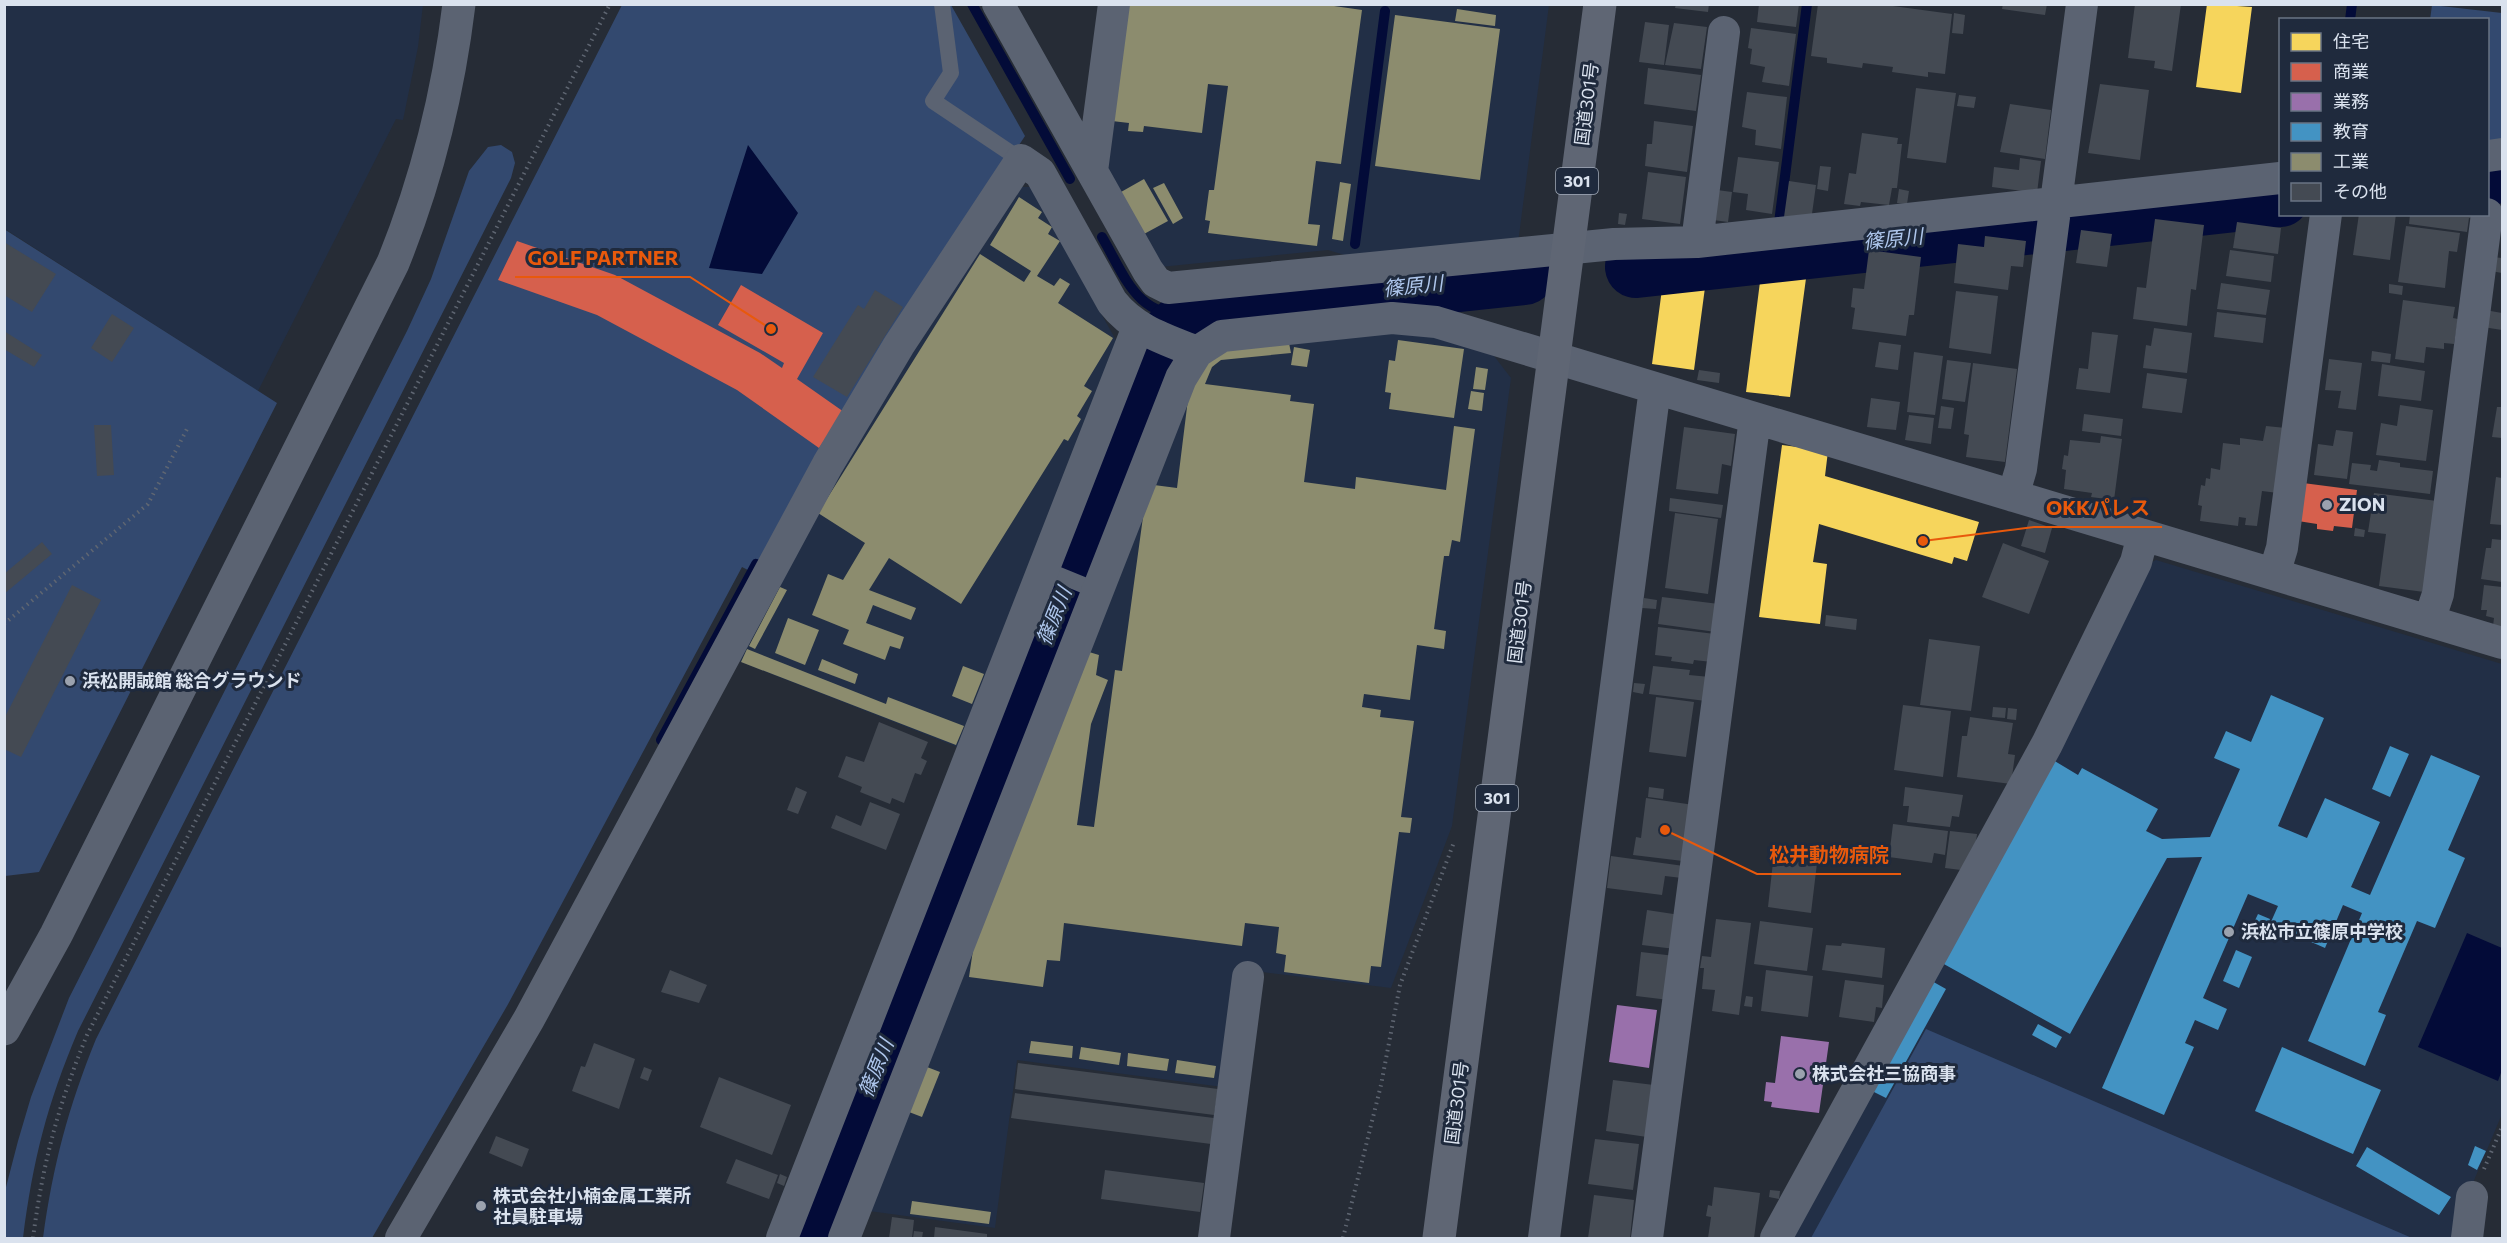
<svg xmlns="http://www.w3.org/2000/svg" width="2507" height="1243" font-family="Commissioner,'Noto Sans JP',sans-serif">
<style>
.built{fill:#222f46}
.green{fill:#33496f}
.water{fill:#030b38}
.homes{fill:#f6d55c}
.shops{fill:#d6604d}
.offices{fill:#9970ab}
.schools{fill:#4393c3}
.industry{fill:#8c8c6e}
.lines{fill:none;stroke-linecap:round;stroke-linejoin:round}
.stream{stroke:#030b38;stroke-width:10}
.river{stroke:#030b38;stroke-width:62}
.building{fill:#444a53}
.path{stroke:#5f6672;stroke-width:4;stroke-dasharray:1.5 4.5;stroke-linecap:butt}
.service{stroke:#5b6372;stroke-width:16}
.minor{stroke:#5b6372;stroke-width:32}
.tertiary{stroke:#5b6372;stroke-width:33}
.trunk{stroke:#5f6674;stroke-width:33}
.poi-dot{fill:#9ba2ae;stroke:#1f2a3d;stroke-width:2}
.labels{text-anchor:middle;stroke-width:6;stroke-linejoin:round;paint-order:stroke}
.shield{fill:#1f2a3d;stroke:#a2abb9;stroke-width:1.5}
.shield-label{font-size:16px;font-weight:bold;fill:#dae2ee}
.street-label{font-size:18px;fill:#dae2ee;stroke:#1f2a3d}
.poi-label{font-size:18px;font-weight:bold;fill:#dae2ee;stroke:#1f2a3d;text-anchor:start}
.water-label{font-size:20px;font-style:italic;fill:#aec6ec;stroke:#1f2a3d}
.leader{fill:none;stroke:#e8590c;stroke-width:2}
.callout-dot{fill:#e8590c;stroke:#1f2a3d;stroke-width:2}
.callout-label{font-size:20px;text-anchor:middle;font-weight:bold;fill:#e8590c;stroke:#1f2a3d;stroke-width:6;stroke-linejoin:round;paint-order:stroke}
</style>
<rect width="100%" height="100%" fill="#262c36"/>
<!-- built -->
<path class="built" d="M4,5h419l-5,42 -15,73 -7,-1 -138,272 -253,-162z
M1124,5h425l-31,238 -157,17 -33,-10 -168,17 -57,-102z
M1022,187h9l87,157 -158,404 -222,-87 103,-189 71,-118z
M1413,328l78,24 20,26 -59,448 -61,162 -152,-19 -16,118 -206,-27 -22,168 -126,-17 333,-851 14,-11z
M2156,560l346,104v450l-38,90 -5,34h-672l359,-673z"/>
<!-- green -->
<path class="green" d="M622,5h329l74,131 -97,145 -172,293 -14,-7 -235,439 -135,232h-329c10,-73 25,-130 53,-199z
M2432,5l70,8v134l-14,1v-128h-58z
M501,145l11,7 3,11 -4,15 -433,853c-31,73 -45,129 -55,207h-18v-47l13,-50 13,-44 38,-99 338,-667 24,-52 38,-108 19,-24z
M4,229l273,174 -238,469 -34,4z
M1926,1029l486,209h-601z"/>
<!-- water -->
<path class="water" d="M748,145l50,68 -36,61 -53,-6z
M2467,933l35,15v122l-4,11 -80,-34z"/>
<!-- homes -->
<path class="homes" d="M2207,4l45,3 -11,86 -45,-6z
M1762,266l45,5 -17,126 -44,-5z
M1664,274l42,6 -12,90 -42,-6z
M1782,445l46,6 -3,25 154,46 -12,39 -13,-4 -2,7 -133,-40 -6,38 14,2 -7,60 -61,-7z"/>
<!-- shops -->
<path class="shops" d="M517,241l98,34 145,78 22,15 2,-5 -66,-38 23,-40 82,48 -26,46 47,33 -25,36 -82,-58 -140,-75 -99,-35z
M2303,483l54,7 -5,38 -18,-2 -1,5 -16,-2v-5l-19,-3z"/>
<!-- offices -->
<path class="offices" d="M1617,1005l40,5 -8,58 -40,-6z
M1781,1036l48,6 -10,71 -48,-6 1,-5 -8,-1 2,-19 9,1z"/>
<!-- schools -->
<path class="schools" d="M2271,695l53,23 -46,108 29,12 18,-40 55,24 -29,65 19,8 61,-140 49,21 -32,74 17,8 -30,70 -18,-7 -39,91 8,3 -21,51 -57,-25 54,-128 -19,-8 -18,43 -55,-24 8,-18 -30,-12 -45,104 24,11 -9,21 -23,-10 -10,23 9,4 -30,68 -62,-27 100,-231 -35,1 -97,176 -128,-71 111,-203 25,15 4,-7 76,41 -12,22 16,8 48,-2 30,-68 -26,-11 12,-27 25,11z
M2390,746l19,8 -19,43 -18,-8z
M2258,914l12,5 -7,17 -13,-5z
M2236,950l16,7 -13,31 -16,-7z
M1930,980l16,9 -60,109 -16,-8z
M2038,1024l24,13 -6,11 -24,-13z
M2282,1047l99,43 -28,64 -98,-43z
M2475,1146l11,5 -9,19 -9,-5z
M2367,1147l84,50 -12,18 -83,-49z"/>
<!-- industry -->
<path class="industry" d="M1127,4h193l42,6 -21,154 -25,-3 -8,63 12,1 -3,21 -109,-13 2,-12 -5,-1 4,-30h5l14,-104 -20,-2 -6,49 -58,-7 -1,6 -15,-1 1,-8 -17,-2z
M1457,9l39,6 -1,11 -40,-5z
M1395,15l105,14 -20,151 -105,-14z
M1144,179l24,42 -24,13 -23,-42z
M1340,182l11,2 -8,57 -11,-2z
M1164,183l19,35 -10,6 -20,-36z
M1019,197l23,15 -4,6 14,9 -4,7 12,7 -23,35 17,10 6,-8 10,6 -12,19 55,35 -29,48 8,5 -15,25 4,3 -13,22 -4,-2 -103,165 -72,-46 -20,32 47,18 -5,12 -38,-15 -7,18 38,14 -4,12 -10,-3 -5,14 -42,-16 6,-14 -37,-15 16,-41 15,6 22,-37 -47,-30 162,-259 44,28 7,-11 -41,-26z
M1398,340l66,9 -10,69 -65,-9 2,-16 -6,-1 4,-32 6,1z
M1289,343l2,10 -70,7 -9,7 -7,17 86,11 -1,6 24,3 -10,78 51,7 1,-12 90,13 8,-64 21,3 -15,113 -8,-2 -3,16h-5l-10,73 12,2 -2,18 -27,-4 -7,55 -46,-6 -2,13 19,3 -1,7 34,4 -13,96 11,1 -2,15 -11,-1 -18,135 -10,-1 -2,17 -85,-11 2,-17 -10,-2 3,-26 -34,-4 -3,23 -178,-23 -4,38 -13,-1 -4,27 -74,-10 4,-27 116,-298 10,3 -3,20 12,5 -17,44 -14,101 17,2 21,-157 7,1 21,-154 11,-32 23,3 11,-89 7,-17 21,-32z
M1294,347l16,3 -3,17 -16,-2z
M1476,367l12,2 -3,21 -12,-1z
M1471,391l13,2 -2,18 -14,-2z
M780,587l7,3 -32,59 -6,-3z
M788,618l31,12 -14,35 -30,-12z
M747,649l139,55 2,-7 76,29 -8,19 -215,-83z
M822,659l36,15 -3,10 -37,-14z
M963,666l21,8 -12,30 -20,-8z
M1031,1041l42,5 -1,12 -43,-5z
M1081,1047l40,6 -2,12 -40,-6z
M1128,1053l41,6 -2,12 -40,-5z
M1177,1060l39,6 -2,12 -39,-5z
M927,1067l13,5 -18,45 -13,-5z
M912,1201l79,11 -2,12 -79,-10z"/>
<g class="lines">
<!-- stream -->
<path class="stream" d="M972,4l98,175
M2350,20l2,-16
M1779,223l28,-219
M1102,237c24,41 35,82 91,78
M1355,244l30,-233
M1348,291l2,-10
M661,740l95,-176 5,2"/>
<!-- river -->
<path class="river" d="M2488,174l14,-2
M2064,220l216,-24
M1636,267l407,-45
M809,1238l342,-873c15,-29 33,-46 63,-58l310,-33"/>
</g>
<!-- building -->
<path class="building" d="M1676,4h33l-1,8 -33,-4z
M1759,4h40l-3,23 -39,-5z
M1818,4h60l74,10 -7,60 -17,-2v5l-36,-5 1,-5 -30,-4 -1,5 -35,-5v-5l-16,-2z
M2003,4h44l-2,11 -43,-6z
M2135,4h46l-9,67 -18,-3 1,-7 -27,-3z
M1954,13l11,2 -2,19 -11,-1z
M1645,22l24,3 -5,40 -25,-3z
M1674,23l33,4 -6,42 -36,-4z
M1751,28l45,6 -7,52 -27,-4 3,-15 -15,-3 2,-15 -4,-1z
M1648,68l53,7 -5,36 -52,-7z
M2100,84l49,6 -9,70 -52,-7z
M1916,88l40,5 -10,70 -39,-5z
M1747,92l40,5 -6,52 -26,-4 1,-15 -14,-3z
M1959,95l17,2 -2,11 -17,-2z
M2010,104l41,6 -6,49 -45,-7z
M1654,121l39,5 -6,46 -42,-6 2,-22h5z
M1862,133l36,5 -1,6h5l-5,44h-5l-3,17 -28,-3 -1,4 -16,-2 5,-31 7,1z
M1738,157l41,5 -7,52 -26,-4 2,-16 -15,-2z
M2020,158l21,3 -4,32 -45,-6 2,-20 25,3z
M1820,166l11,1 -3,24 -11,-2z
M1648,172l38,5 -6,47 -38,-5z
M1789,181l27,4 -5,36 -27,-4z
M1899,189l10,2 -2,13 -10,-1z
M1717,190l15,2 -4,30 -15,-2z
M1619,213l8,1 -2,11 -7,-1z
M2359,214h37l-6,46 -37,-5z
M2410,214h66l-1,5 -6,-1 -2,14 -58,-8z
M2155,219l49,6 -8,65 -5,-1 -4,37 -54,-7 4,-32 9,1z
M2237,222l44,6 -3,26 -45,-6z
M2406,226l54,7 -3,19 -8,-1 -4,37 -47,-6z
M2081,230l31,4 -5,33 -31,-4z
M1985,236l41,5 -3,26 -12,-1 -3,24 -54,-7 4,-39 26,3z
M4,242l52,32 -24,38 -28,-17z
M1869,250l52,7 -7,58h-5l-3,21 -54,-7 3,-21 -4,-1 2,-19 11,1z
M2230,250l44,6 -3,26 -45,-6z
M2493,257l9,1v15l-11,-2z
M2221,283l49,7 -4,25 -49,-6z
M2389,284l14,2 -1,9 -13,-2z
M875,290l28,17 -56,90 -34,-20 45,-72 6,4z
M1956,291l42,5 -7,58 -42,-6z
M2403,300l52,7 -2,11 5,1 -4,25 -10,-1v6l-18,-2 -2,16 -29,-4z
M2485,310l17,3v17l-19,-3z
M2217,312l49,6 -3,25 -49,-6z
M112,314l22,14 -22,34 -21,-14z
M2154,328l38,5 -5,40 -44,-5 3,-23 5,1z
M4,331l38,24 -8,12 -30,-18z
M2092,332l26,3 -8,58 -34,-4 3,-21 9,1z
M1879,342l22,3 -3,25 -23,-3z
M2372,351l19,3 -1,9 -19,-2z
M1914,352l29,4 -8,59 -28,-3z
M2329,359l33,4 -6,47 -18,-2 3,-17 -16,-1z
M1947,360l24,3 -6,39 -23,-3z
M1973,363l44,6 -12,93 -39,-5 3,-22 -5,-1z
M2382,364l43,7 -4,30 -43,-5z
M1699,370l21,3 -1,10 -22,-3z
M2147,373l40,6 -5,34 -40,-5z
M1871,398l29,4 -4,28 -29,-3z
M2400,405l33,5 -7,51 -50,-6 5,-32 16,3z
M1941,406l13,2 -3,21 -13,-1z
M2497,407h5v31l-10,-1z
M2084,414l39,5 -2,17 -39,-5z
M1909,415l25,3 -3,26 -26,-4z
M94,425h17l3,50 -17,1z
M2266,426l20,2 -8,65 -16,-2 -5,35 -12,-1 1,-7 -7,-1 -1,9 -38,-5 2,-15 -4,-1 3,-20 4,1 1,-8 4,1 1,-11 9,2 3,-27 17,2v-7l23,3z
M1684,427l51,7 -4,32 -9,-2 -4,30 -42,-5z
M2336,430l17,2 -6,47 -33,-4 4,-31 15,2z
M2101,436l21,3 -8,61 -23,-3 1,-4 -28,-4 2,-19 -4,-1 2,-14 4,1 2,-16 30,3z
M2379,460l21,3v4l33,4 -3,23 -81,-10 3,-21 19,2 -1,5 7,1z
M2496,477l6,1v47l-12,-1z
M2374,493l63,8 -13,91 -45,-6 7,-52 -18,-2z
M1670,498l53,7 -2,13 -52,-7z
M1675,513l43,6 -10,75 -43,-6z
M2029,520l23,8 -7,25 -24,-7z
M2355,528l10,2 -1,7 -10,-1z
M2492,539l10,1v42l-21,-3 5,-31h5z
M42,542l10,12 -48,40v-20z
M2003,543l46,18 -20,53 -47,-17z
M72,585l29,15 -80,157 -17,-8v-30z
M2484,585l18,2v41l-9,-2 1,-8 -8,-2 1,-6h-6z
M1662,597l57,7 -3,28 -58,-8z
M1644,598l13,2 -1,9 -14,-1z
M1826,615l31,4 -1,11 -31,-4z
M1658,627l57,7 -3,28 -18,-2 -1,4 -22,-3 1,-4 -17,-2z
M1929,639l51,7 -9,65 -51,-6z
M1653,666l37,4 -1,5 21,2 -4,24 -57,-7z
M1634,683l11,1 -2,10 -10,-2z
M1656,697l38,5 -8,55 -37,-5z
M1903,705l48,6 -8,66 -49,-7z
M1993,707l13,1 -1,10 -13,-1z
M2008,708l9,1 -1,11 -9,-1z
M1970,717l43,6 -5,31 7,1 -4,29 -54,-7 5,-41h5z
M879,722l49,20 -7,16 6,3 -6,14 -6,-2 -11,30 -12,-5 -2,6 -30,-12 2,-5 -24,-10 8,-21 18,6z
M796,787l11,5 -9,22 -11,-4z
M1649,787l15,2 -1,10 -15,-2z
M1905,787l58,8 -4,22 -7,-1 -2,11 -43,-5 2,-16h-6z
M1646,798l48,7 -11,56 -50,-6 3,-18 5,1z
M870,802l30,12 -14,36 -55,-22 5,-13 25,11z
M1893,824l55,7 -3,24 -11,-2 -2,10 -43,-6z
M1950,831l27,3 -1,8 -15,28 -16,-2z
M1780,851l38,4 -7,58 -43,-6 5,-45 5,1z
M1611,856l73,10 -2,12 -17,-2 -3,19 -55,-7z
M1647,910l33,5 -5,34 -33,-4z
M1716,919l35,4 -12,92 -27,-4 3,-21 -13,-1 2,-21h-4l2,-12 9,1z
M1760,921l53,7 -6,43 -53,-7z
M1842,943l43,5 -3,30 -60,-8 4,-25 15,1z
M1641,952l34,4 -6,44 -33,-4z
M670,970l37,15 -8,18 -38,-11z
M1766,970l47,6 -5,41 -47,-6z
M1845,980l39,5 -2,23 -6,-1 -2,15 -35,-5z
M1746,996l7,1 -1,10 -8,-1z
M594,1043l41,16 -16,50 -47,-18 9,-25 4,1z
M1018,1063l200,26 -4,26 -199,-26z
M644,1067l8,3 -4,11 -8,-3z
M719,1077l72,28 -19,50 -72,-28z
M1613,1080l41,5 -7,52 -41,-6z
M1015,1093l199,25 -3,26 -200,-26z
M496,1136l33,13 -7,18 -33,-14z
M1595,1139l44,5 -6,46 -45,-6z
M736,1159l42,16 -9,24 -43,-16z
M1105,1170l99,13 -4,29 -99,-13z
M780,1174l7,3 -3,9 -7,-3z
M1714,1187l46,6 -6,45h-46l3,-21 -5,-1 2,-11 4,1z
M1770,1190l10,1 -1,8 -10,-2z
M1594,1195l40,5 -4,38h-42z
M892,1217l22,3 -2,18h-23z
M935,1227l52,7v4h-53z
M914,1231l9,1 -1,6h-9z"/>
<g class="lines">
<!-- path -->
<path class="path" d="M4,624l144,-120 40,-77
M2484,1169l18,-42
M33,1238c10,-76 25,-132 54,-203l523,-1031
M1343,1238l38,-153 19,-100 54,-143"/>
<!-- service -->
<path class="service" d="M942,4l9,69 -18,28 88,59
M1044,569l54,22"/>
<!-- minor -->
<path class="minor" d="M998,4l150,267 8,11 12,6 446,-44 83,-2 583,-64
M2488,156l14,-2
M1092,171l22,-167
M1697,242l27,-210
M2013,496l8,-27 61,-465
M2274,574l8,-26 44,-334
M2429,621l9,-27 49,-380
M401,1238l128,-219 299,-555 71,-119 122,-185 19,13 72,129c22,28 52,37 85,50
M782,1238l356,-911
M844,1238l337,-860 16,-26 25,-16 170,-18 44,4 1066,321
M1214,1238l34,-261
M1544,1238l111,-850
M1647,1238l108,-820
M1776,1238l271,-494 89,-182 7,-27
M2467,1238l5,-41"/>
<!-- tertiary -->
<path class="tertiary" d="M4,1029l52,-94 337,-672c34,-84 55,-168 66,-259"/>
<!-- trunk -->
<path class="trunk" d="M1439,1238l161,-1234"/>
</g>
<!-- markers -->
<g class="poi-dot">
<circle cx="2327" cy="505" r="6"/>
<circle cx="70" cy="681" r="6"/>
<circle cx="2229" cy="932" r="6"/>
<circle cx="1800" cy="1074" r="6"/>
<circle cx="481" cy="1206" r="6"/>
</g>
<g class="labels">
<!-- shield labels -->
<g class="shield">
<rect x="1556" y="168" width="42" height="26" rx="4.5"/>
<rect x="1476" y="785" width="42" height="26" rx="4.5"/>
</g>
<g class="shield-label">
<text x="1577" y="187">301</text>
<text x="1497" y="804">301</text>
</g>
<!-- street labels -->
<g class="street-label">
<text transform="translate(1587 104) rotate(-83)" y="6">国道301号</text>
<text transform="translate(1520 622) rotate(-83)" y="6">国道301号</text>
<text transform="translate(1457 1103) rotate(-83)" y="6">国道301号</text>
</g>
<!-- poi labels -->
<g class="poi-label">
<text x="2339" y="511">ZION</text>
<text x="82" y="687">浜松開誠館 総合グラウンド</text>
<text x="2241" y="938">浜松市立篠原中学校</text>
<text x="1812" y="1080">株式会社三協商事</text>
<text x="493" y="1202">株式会社小楠金属工業所<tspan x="493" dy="21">社員駐車場</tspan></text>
</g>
<!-- water labels -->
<g class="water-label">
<text transform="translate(1893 239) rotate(-6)" y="7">篠原川</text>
<text transform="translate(1413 286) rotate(-6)" y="7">篠原川</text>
<text transform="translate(1054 616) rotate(-68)" y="7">篠原川</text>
<text transform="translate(876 1068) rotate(-68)" y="7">篠原川</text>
</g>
</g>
<!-- callouts -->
<path class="leader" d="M771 329L690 277H515M1923 541L2034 527H2162M1665 830L1757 874H1901"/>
<g class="callout-dot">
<circle cx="771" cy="329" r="6"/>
<circle cx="1923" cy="541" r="6"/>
<circle cx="1665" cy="830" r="6"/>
</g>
<g class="callout-label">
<text x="603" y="265">GOLF PARTNER</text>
<text x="2098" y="515">OKKパレス</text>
<text x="1829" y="862">松井動物病院</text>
</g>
<!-- border -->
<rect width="2507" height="1243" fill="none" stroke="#dae2ee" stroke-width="12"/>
<!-- legend -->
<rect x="2279" y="18" width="210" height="198" fill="#1f2a3d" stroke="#6a7484" stroke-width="1.5"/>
<rect x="2291" y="33" width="30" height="18" fill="#f6d55c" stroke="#6a7484" stroke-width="1.5"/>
<text x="2333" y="48" font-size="18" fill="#dae2ee">住宅</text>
<rect x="2291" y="63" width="30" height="18" fill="#d6604d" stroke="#6a7484" stroke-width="1.5"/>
<text x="2333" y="78" font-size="18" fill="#dae2ee">商業</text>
<rect x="2291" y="93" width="30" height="18" fill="#9970ab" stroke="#6a7484" stroke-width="1.5"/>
<text x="2333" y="108" font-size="18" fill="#dae2ee">業務</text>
<rect x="2291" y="123" width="30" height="18" fill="#4393c3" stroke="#6a7484" stroke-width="1.5"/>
<text x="2333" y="138" font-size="18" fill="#dae2ee">教育</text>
<rect x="2291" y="153" width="30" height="18" fill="#8c8c6e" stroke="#6a7484" stroke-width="1.5"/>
<text x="2333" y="168" font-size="18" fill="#dae2ee">工業</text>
<rect x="2291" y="183" width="30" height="18" fill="#444a53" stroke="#6a7484" stroke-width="1.5"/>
<text x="2333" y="198" font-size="18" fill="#dae2ee">その他</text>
</svg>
